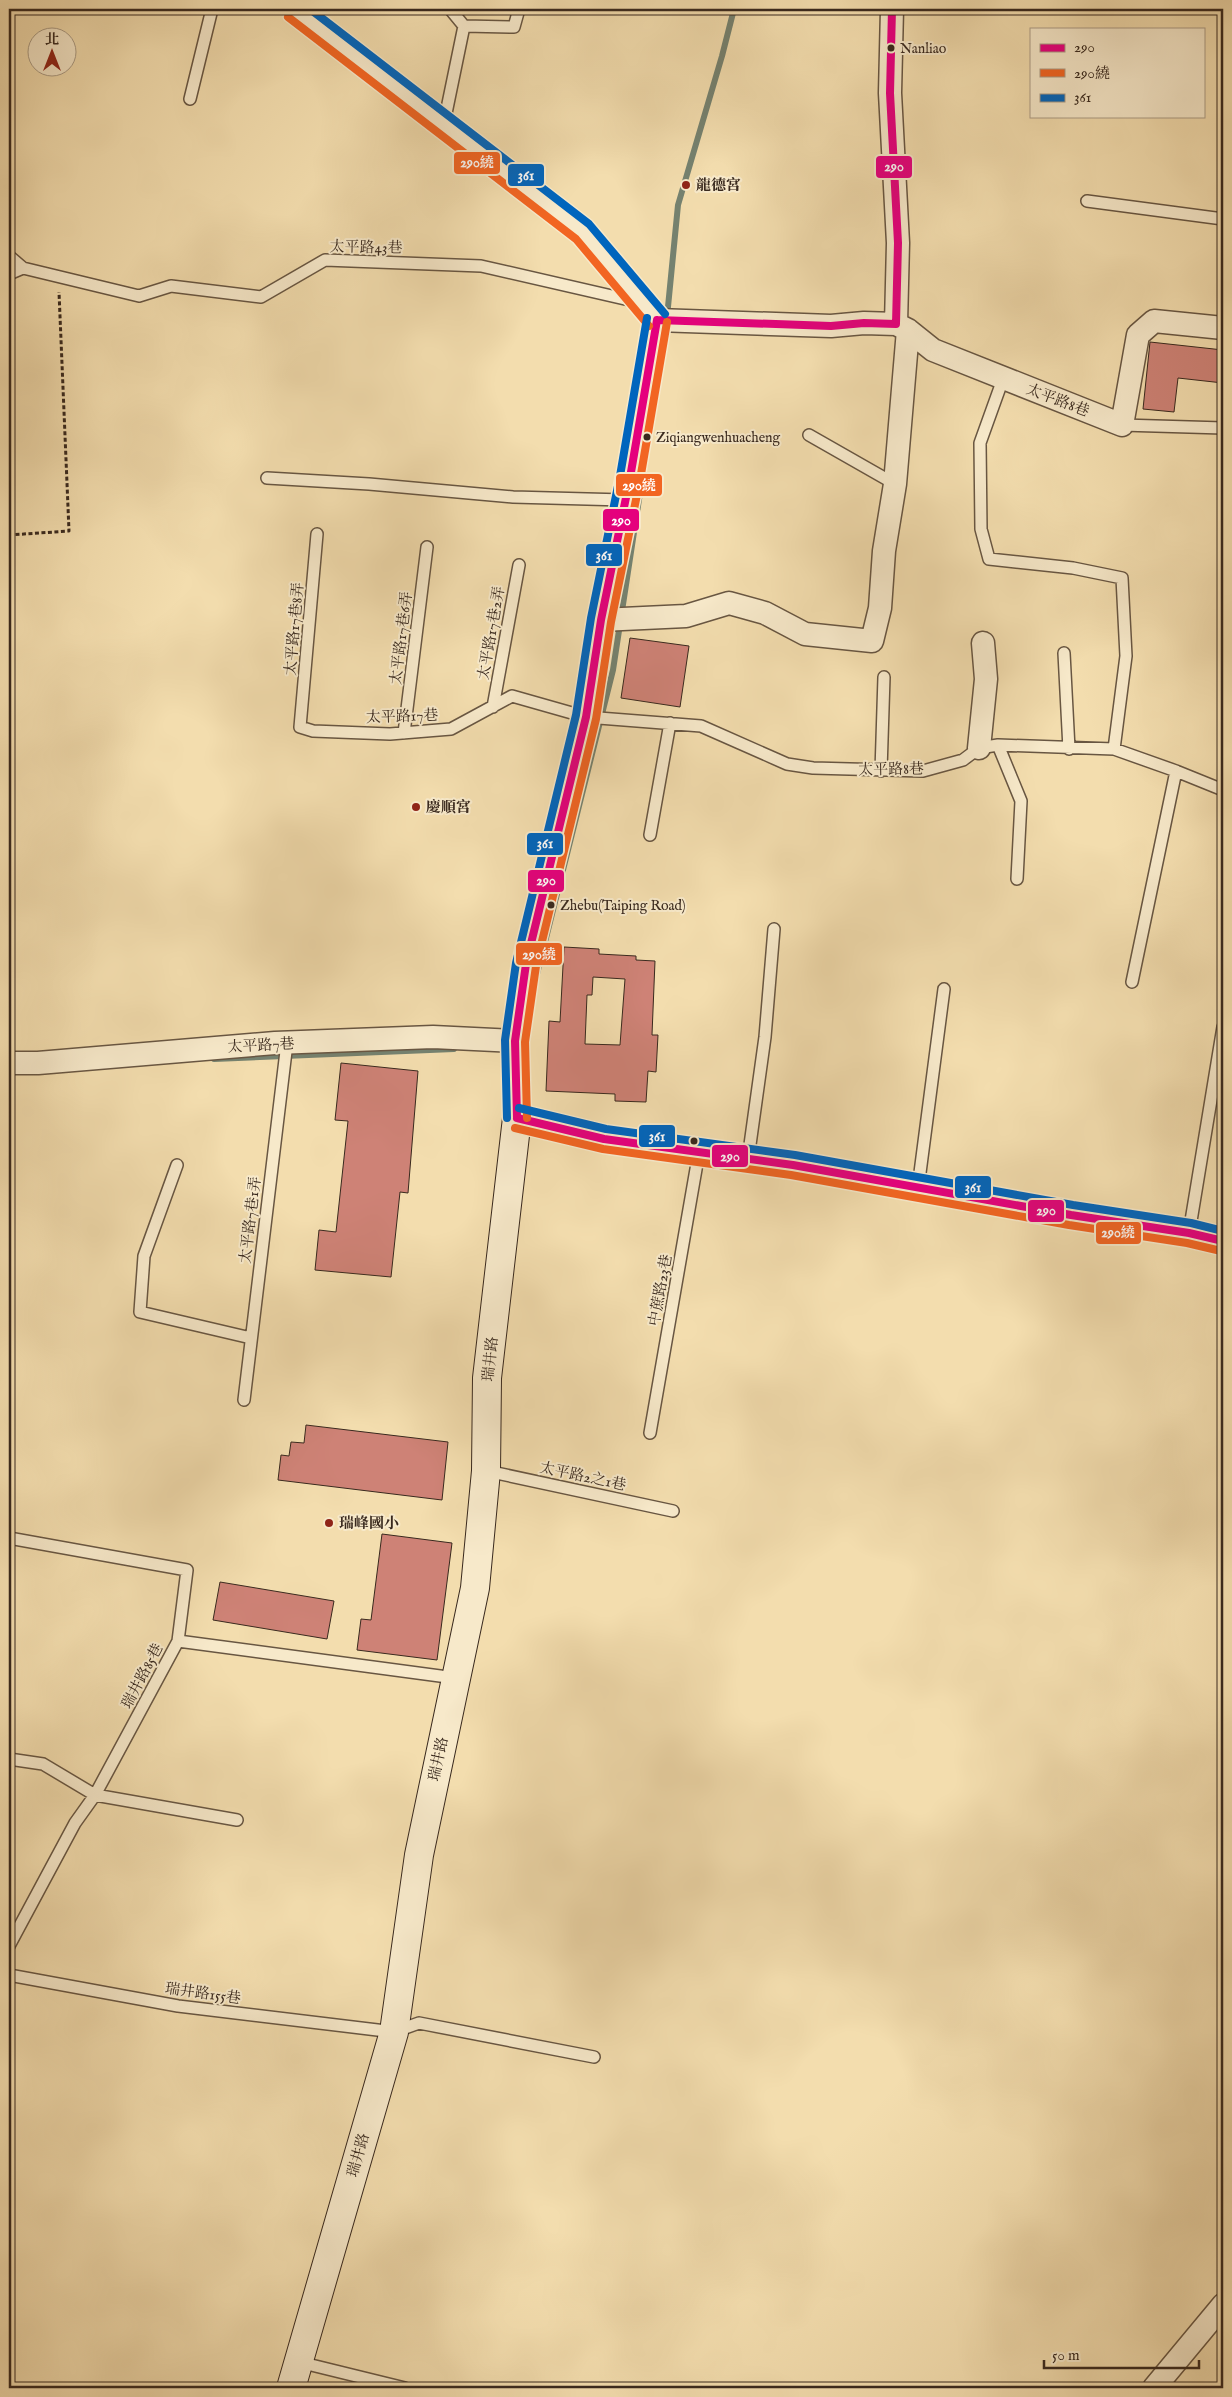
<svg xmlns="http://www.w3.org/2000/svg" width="1232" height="2397" font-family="'IM FELL English','Noto Serif TC',serif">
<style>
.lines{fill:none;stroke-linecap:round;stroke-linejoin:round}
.stream{stroke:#758270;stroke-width:6}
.building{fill:#ce8276;stroke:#39291e;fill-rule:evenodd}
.lane-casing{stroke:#685642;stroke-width:14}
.street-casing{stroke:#685642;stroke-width:25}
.secondary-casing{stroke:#39291e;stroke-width:30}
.path{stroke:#39291e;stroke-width:3;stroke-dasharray:4 2.5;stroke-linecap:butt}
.lane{stroke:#f7e9ca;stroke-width:11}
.street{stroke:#f7e9ca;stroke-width:22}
.secondary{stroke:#f7e9ca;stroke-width:28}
.bus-1-casing{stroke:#f7e9ca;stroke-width:11}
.bus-2-casing{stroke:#f7e9ca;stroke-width:11}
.bus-3-casing{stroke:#f7e9ca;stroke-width:11}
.bus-1{stroke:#e5007d;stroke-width:8}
.bus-2{stroke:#f26522;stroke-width:8}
.bus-3{stroke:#0065bd;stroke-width:8}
.bus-dot{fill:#39291e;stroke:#f7e9ca;stroke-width:2}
.poi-dot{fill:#8f2418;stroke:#f7e9ca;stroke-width:2}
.labels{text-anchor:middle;stroke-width:4;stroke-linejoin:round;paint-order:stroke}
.bus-label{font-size:14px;fill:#39291e;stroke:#f7e9ca;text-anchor:start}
.poi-label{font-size:15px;font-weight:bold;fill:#39291e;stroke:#f7e9ca;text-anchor:start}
.street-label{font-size:15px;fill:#39291e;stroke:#f7e9ca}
.line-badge{stroke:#f7e9ca;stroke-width:2}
.badge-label{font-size:14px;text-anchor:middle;font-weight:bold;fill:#fff}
</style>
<rect width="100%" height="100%" fill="#f3ddae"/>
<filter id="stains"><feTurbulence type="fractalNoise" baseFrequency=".004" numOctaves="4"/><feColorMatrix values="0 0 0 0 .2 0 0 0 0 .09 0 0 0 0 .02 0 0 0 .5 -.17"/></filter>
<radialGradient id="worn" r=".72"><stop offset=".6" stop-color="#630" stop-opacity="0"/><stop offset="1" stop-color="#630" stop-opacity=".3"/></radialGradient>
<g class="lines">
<!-- stream -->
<path class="stream" d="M667,317l11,-112 44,-149 12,-47
M533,990l80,-320 41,-269
M214,1059l240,-10"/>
</g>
<!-- building -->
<path class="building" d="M1150,342l73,8v33l-45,-5 -4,34 -31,-3z
M630,638l59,8 -9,61 -59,-9z
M564,947l35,2v5l37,2v4l19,1 -3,74h6l-2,37 -8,-1 -2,31 -31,-1v-7l-69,-3 3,-70 11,1zM593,977l32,2 -5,66 -35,-1 2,-49h5z
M341,1063l77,8 -10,122 -8,-1 -9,85 -76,-7 4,-40 17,2 12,-111 -13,-1z
M306,1425l142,17 -6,58 -164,-20 3,-25 8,1 2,-14 13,1z
M382,1534l70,9 -15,117 -80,-10 4,-31 10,1z
M220,1582l114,19 -7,38 -114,-19z"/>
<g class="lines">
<defs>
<path id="lane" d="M450,9l14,17
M464,26l50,1 5,-18
M190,99l22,-90
M444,123l20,-97
M1087,201l136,18
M9,256l14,12
M9,274l14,-6 116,28 32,-10 90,11 64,-37 156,6 157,36
M1003,379l-23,64 1,86 8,30 84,9 49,10 4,78 -12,93
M1122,425l101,3
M809,435l86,49
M267,478l102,6 144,13 111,3
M317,534l-17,193 13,4 77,3 61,-5 61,-33 74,21 115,9 86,38 26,4 110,3 40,-11 16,-12 19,-3 116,4 62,22 47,19
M1064,653l5,96
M493,707l26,-142
M404,733l23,-186
M998,745l23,56 -4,78
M881,771l3,-94
M650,835l20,-112
M1132,982l44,-211
M748,1159l17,-122 9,-108
M177,1165l-33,91 -4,56 111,26
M918,1188l26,-199
M1189,1233l34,-206
M244,1400l43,-357
M650,1433l49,-281
M487,1471l186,40
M178,1641l277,37
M9,1759l34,5 52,31 142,25
M9,1946l66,-123 20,-28 83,-154 9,-71 -178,-32
M9,1975l169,31 216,26 25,-9 175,34
M299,2362l106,26"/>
<path id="street" d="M294,9l289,223 74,88
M892,9l-2,84 8,150 -2,81
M657,320l-27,158 -29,142 -15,97 -60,247 -11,77 2,77 87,21 189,26 278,50 118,18 34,8
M657,320l174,6 33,-3 32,1 12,6 25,20 189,75 16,-90 16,-14 69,7
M601,620l85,-4 43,-13 36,10 40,21 67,7 8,-33 4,-57 11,-67 13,-154
M979,748l7,-69 -3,-36
M9,1063h29l237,-20 158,-6 82,4
M1154,2388l69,-83"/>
<path id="secondary" d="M291,2388l103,-356 25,-177 56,-267 11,-117 1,-93 30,-260"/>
</defs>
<!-- lane casing -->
<use href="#lane" class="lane-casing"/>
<!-- street casing -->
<use href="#street" class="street-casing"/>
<!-- secondary casing -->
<use href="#secondary" class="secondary-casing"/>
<!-- path -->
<path class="path" d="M9,535l60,-4 -10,-239"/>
<!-- lane -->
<use href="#lane" class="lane"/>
<!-- street -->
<use href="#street" class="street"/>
<!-- secondary -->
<use href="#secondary" class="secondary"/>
<defs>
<path id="bus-1" d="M892,9l-2,84 8,150 -2,81
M657,320l174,6 33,-3 32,1
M517,1118l-2,-77 11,-77 60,-247 15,-97 29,-142 27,-158
M517,1118l87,21 189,26 278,50 118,18 34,8"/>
<path id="bus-2" d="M288,17l288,222 73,87
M527,1118l-2,-76 11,-76 60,-247 15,-97 29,-142 27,-158
M515,1128l88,21 188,26 278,50 118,18 34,8"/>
<path id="bus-3" d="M310,9l279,215 76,90
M519,1108l87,21 189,26 278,50 118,18 32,8
M507,1118l-2,-78 11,-77 60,-248 15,-97 29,-142 27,-158"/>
</defs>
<!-- bus-1 casing -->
<use href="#bus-1" class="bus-1-casing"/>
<!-- bus-2 casing -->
<use href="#bus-2" class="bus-2-casing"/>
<!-- bus-3 casing -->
<use href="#bus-3" class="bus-3-casing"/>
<!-- bus-1 -->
<use href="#bus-1" class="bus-1"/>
<!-- bus-2 -->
<use href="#bus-2" class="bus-2"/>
<!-- bus-3 -->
<use href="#bus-3" class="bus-3"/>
</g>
<!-- markers -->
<g class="bus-dot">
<circle cx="891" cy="48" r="4.5"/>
<circle cx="647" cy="437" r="4.5"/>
<circle cx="551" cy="905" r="4.5"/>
<circle cx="694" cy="1141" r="4.5"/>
</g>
<g class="poi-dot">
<circle cx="686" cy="185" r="5"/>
<circle cx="416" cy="807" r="5"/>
<circle cx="329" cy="1523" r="5"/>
</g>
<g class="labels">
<!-- bus labels -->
<g class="bus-label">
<text x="900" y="53">Nanliao</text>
<text x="656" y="442">Ziqiangwenhuacheng</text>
<text x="560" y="910">Zhebu(Taiping Road)</text>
</g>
<!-- poi labels -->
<g class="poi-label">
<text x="696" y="190">龍德宮</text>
<text x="426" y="812">慶順宮</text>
<text x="339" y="1528">瑞峰國小</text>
</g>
<!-- street labels -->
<g class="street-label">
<text transform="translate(366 247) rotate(1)" y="5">太平路43巷</text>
<text transform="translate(1058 400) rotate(21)" y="5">太平路8巷</text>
<text transform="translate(294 629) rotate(-85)" y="5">太平路17巷8弄</text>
<text transform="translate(491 633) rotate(-80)" y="5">太平路17巷2弄</text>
<text transform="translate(401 638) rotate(-83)" y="5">太平路17巷6弄</text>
<text transform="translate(402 716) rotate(-2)" y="5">太平路17巷</text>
<text transform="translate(891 769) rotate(-1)" y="5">太平路8巷</text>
<text transform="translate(261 1045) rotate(-3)" y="5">太平路7巷</text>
<text transform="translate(250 1220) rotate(-83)" y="5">太平路7巷1弄</text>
<text transform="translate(660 1290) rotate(-80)" y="5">中蔗路23巷</text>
<text transform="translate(490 1359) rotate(-84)" y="5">瑞井路</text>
<text transform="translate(583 1476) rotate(12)" y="5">太平路2之1巷</text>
<text transform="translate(142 1676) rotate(-62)" y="5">瑞井路85巷</text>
<text transform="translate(438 1759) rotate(-78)" y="5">瑞井路</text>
<text transform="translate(203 1993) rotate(8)" y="5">瑞井路155巷</text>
<text transform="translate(358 2155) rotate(-74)" y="5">瑞井路</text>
</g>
</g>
<g class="line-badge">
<rect x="453" y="151" width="48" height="24" rx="5" fill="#f26522"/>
<rect x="875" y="155" width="38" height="24" rx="5" fill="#e5007d"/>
<rect x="507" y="163" width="38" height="24" rx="5" fill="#0065bd"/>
<rect x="615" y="473" width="48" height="24" rx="5" fill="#f26522"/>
<rect x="602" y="508" width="38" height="24" rx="5" fill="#e5007d"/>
<rect x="585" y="543" width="38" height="24" rx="5" fill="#0065bd"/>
<rect x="526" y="832" width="38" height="24" rx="5" fill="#0065bd"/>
<rect x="527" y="869" width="38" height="24" rx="5" fill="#e5007d"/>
<rect x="515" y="942" width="48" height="24" rx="5" fill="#f26522"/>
<rect x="638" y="1124" width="38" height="24" rx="5" fill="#0065bd"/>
<rect x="711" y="1144" width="38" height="24" rx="5" fill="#e5007d"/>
<rect x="954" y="1175" width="38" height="24" rx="5" fill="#0065bd"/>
<rect x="1027" y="1199" width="38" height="24" rx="5" fill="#e5007d"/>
<rect x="1095" y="1221" width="47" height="24" rx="5" fill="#f26522"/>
</g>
<g class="badge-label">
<text x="477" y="167">290繞</text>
<text x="894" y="171">290</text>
<text x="526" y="180">361</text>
<text x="639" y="490">290繞</text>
<text x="621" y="525">290</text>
<text x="604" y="560">361</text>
<text x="545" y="848">361</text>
<text x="546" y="885">290</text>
<text x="539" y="959">290繞</text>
<text x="657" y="1141">361</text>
<text x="730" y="1161">290</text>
<text x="973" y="1192">361</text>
<text x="1046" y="1215">290</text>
<text x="1118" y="1237">290繞</text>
</g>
<!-- margin -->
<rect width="1232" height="2397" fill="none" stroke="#f3ddae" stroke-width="30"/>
<rect x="10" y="10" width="1212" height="2377" fill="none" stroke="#39291e" stroke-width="2.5"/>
<rect x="15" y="15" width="1202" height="2367" fill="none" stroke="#39291e"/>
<!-- legend -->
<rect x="1030" y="28" width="175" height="90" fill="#f7e9ca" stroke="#ab9c85"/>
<rect x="1040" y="44" width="25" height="8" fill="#e5007d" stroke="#ab9c85"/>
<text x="1074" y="52" font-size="15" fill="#39291e">290</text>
<rect x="1040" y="69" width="25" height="8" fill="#f26522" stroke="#ab9c85"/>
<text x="1074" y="78" font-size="15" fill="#39291e">290繞</text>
<rect x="1040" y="94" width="25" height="8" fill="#0065bd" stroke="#ab9c85"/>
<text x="1074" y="102" font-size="15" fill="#39291e">361</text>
<!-- north arrow -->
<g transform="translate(52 52)"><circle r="24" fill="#f7e9ca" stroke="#ab9c85"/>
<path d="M0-4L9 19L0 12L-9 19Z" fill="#8f2418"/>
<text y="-8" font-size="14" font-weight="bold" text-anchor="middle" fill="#39291e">北</text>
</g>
<!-- scale -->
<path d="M1044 2360v8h155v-8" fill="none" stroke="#39291e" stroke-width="2.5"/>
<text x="1052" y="2360" font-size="15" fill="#39291e" stroke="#f7e9ca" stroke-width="4" paint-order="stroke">50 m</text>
<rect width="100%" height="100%" filter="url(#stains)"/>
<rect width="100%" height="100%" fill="url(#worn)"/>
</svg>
